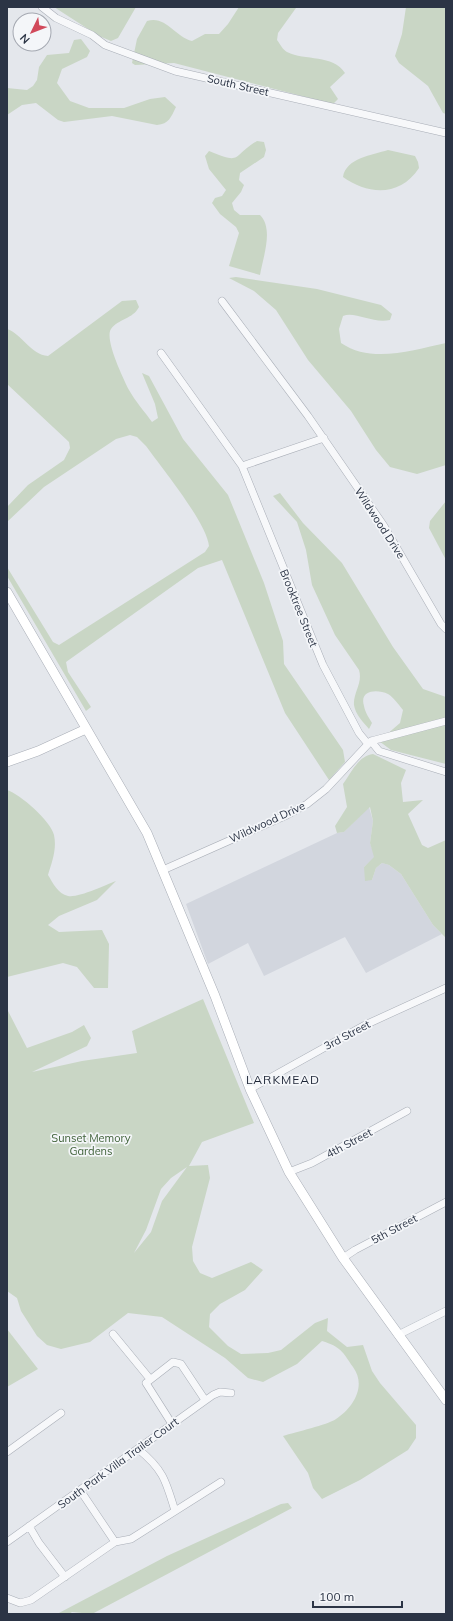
<svg xmlns="http://www.w3.org/2000/svg" width="453" height="1621" font-family="Mulish,sans-serif">
<style>
.built{fill:#d2d6de}
.green{fill:#c9d6c5;fill-rule:evenodd}
.lines{fill:none;stroke-linecap:round;stroke-linejoin:round}
.street-casing{stroke:#a9aeb7;stroke-width:8}
.secondary-casing{stroke:#a9aeb7;stroke-width:10}
.street{stroke:#f7f8fa;stroke-width:7}
.secondary{stroke:#fff;stroke-width:9}
.labels{text-anchor:middle;stroke-width:3.5;stroke-linejoin:round;paint-order:stroke}
.street-label{font-size:11px;fill:#2b3445;stroke:#f4f6f9}
.park-label{font-size:11px;fill:#3f6138;stroke:#f4f6f9}
.neighbourhood-label{font-size:12px;letter-spacing:1px;fill:#1d2536;stroke:#f4f6f9}
</style>
<rect width="100%" height="100%" fill="#e4e7ec"/>
<!-- built -->
<path class="built" d="M369,807l4,14 -3,22 5,14 -11,10 8,13 4,-12 6,-5 7,2 12,9 32,51 9,9 -76,39 -21,-36 -81,39 -16,-33 -40,21 -22,-60 151,-71 7,-1z"/>
<!-- green -->
<path class="green" d="M54,7h82l-18,31 -7,3 -12,-5z
M239,7l57,1 -18,25 -1,7c3,4 6,10 10,12 18,9 46,2 58,21l-15,14 8,12 -5,5 -159,-41 -39,2 -3,-2 5,-24 10,-18c19,-6 28,16 45,20l13,-7h14l9,-10z
M406,7h40v107l-3,-1 -15,-27 -29,-23 -4,-7 7,-22z
M81,39l9,12 -3,6 -25,12 -5,14 13,18 19,7h35l26,-9 15,-2 11,10c-5,10 -7,17 -19,18l-45,-9 -48,6 -6,-2 -22,-17 -14,2 -15,10v-27l20,2 6,-4 4,-6 2,-13 8,-12 22,-2 5,-13z
M257,141l7,1 2,8 -2,7 -24,16 -1,7 5,5 -3,7 -9,11 2,7 6,5h20c14,14 3,42 0,60l-31,-9 10,-33 -3,-6 -16,-13 -8,-11 3,-5 7,-2 4,-6 -17,-21 -4,-13 4,-5c34,14 22,6 48,-10z
M388,150l27,6 3,6 1,6c-19,29 -51,27 -76,9 3,-19 29,-22 45,-27z
M236,277l81,12 64,16 11,9 -2,6c-17,4 -35,-9 -47,-4l-4,13 2,14c31,21 71,7 105,0v122l-29,9 -27,-7 -14,-17 -25,-39 -43,-51 -32,-50 -22,-19 -25,-13z
M136,300l3,7c-6,12 -21,12 -28,22 -7,10 13,51 18,61 6,11 16,22 23,32l6,-4 -3,-14 -13,-31 7,3 34,63 45,56 36,88 19,58 1,23 59,86 2,12 -16,18 -44,-67 -63,-153 -24,8 -132,94 2,10 23,35 -5,4 -79,-135v-9l46,75 6,3 146,-93 4,-6c-2,-23 -48,-79 -63,-100l-9,-9 -7,-2 -14,4 -72,48 -37,35v-15l21,-22 36,-25 6,-12 -1,-6 -62,-58v-55c15,5 24,26 41,27l74,-55z
M280,493l23,30 39,40 51,84 30,42 23,8v67l-55,-14 -12,-9 21,-18 3,-13c-4,-5 -10,-13 -15,-16 -11,-5 -29,-4 -24,12 1,6 5,12 8,17l-3,6c-5,-6 -14,-15 -15,-24 -1,-12 9,-22 5,-35l-24,-35 -23,-50 -6,-35 -9,-28 -24,-26z
M446,501v59l-17,-32 1,-7z
M373,754l33,16 -5,13 2,19 20,-2 -15,14 14,31 6,3 18,-8v98l-13,-13 -32,-51 -12,-9 -7,-2 -6,5 -4,12 -7,1 -1,-14 10,-10 -4,-14 3,-22 -3,-14 -26,25 -7,1 -2,-7 12,-19 -4,-23c8,-11 15,-28 30,-30z
M7,790c13,4 44,31 47,45 3,14 -2,27 -6,40 5,8 10,19 20,21 11,2 37,-11 48,-15l-19,19 -38,16 -11,9 11,7 43,-2 7,14 -1,44h-14l-17,-21 -14,-4 -56,14z
M203,999l51,124 -52,19 -13,24 19,-1 2,13 -18,69 1,14 7,12 12,5 39,-16 12,8 -18,20 -25,14 -10,10 -1,13 19,19 13,8 27,-1 13,-3 34,-27 13,-5 -1,13 20,16 16,-2 9,26 8,12 36,42v13l-8,12 -48,30 -38,19 -9,-11 -5,-15 -25,-37c13,-4 44,-11 53,-17 17,-11 31,-33 17,-52 -11,-16 -12,-20 -31,-26l-25,23 -34,18 -15,-4 -23,-20 -63,-41 -34,-4 -38,29 -29,7 -14,-4 -10,-9 -16,-25 -4,-13 -10,-7v-6l20,-1 -20,1v-276l20,39 45,-16 12,-7 7,13 -4,8 -55,26 50,-11 55,-8 -5,-22zM187,1167l-25,34 -11,31 -17,21 12,-23 15,-41 10,-11z
M7,1329l31,40 -31,18z
M288,1503l4,5 -200,106 -20,-2 -3,2h-12l110,-58 114,-52z"/>
<g class="lines">
<defs>
<path id="street" d="M42,7l14,11 36,17 13,10 70,26 271,62
M222,301l86,115 76,110 57,98 5,5
M161,353l81,113 81,199 36,68 9,11
M242,466l82,-28
M371,741l8,10 67,21
M163,870l124,-55 20,-11 19,-15 45,-48 75,-20
M250,1089l115,-64 81,-37
M289,1172l23,-9 95,-52
M343,1258l12,-8 91,-48
M113,1334l37,45
M398,1335l48,-24
M172,1424l-26,-41 27,-21 8,2 24,36
M138,1449c25,20 28,32 37,62
M7,1452l54,-39
M80,1490l35,52
M29,1526l10,17 26,34
M7,1542l206,-147 7,-3 11,1
M7,1598l13,5 11,-3 84,-58 16,-3 90,-57"/>
<path id="secondary" d="M7,592l140,241 68,163 35,93 39,83 54,86 103,142
M7,762l31,-11 48,-22"/>
</defs>
<!-- street casing -->
<use href="#street" class="street-casing"/>
<!-- secondary casing -->
<use href="#secondary" class="secondary-casing"/>
<!-- street -->
<use href="#street" class="street"/>
<!-- secondary -->
<use href="#secondary" class="secondary"/>
</g>
<g class="labels">
<!-- street labels -->
<g class="street-label">
<text transform="translate(238 85) rotate(13)" y="4">South Street</text>
<text transform="translate(380 523) rotate(57)" y="4">Wildwood Drive</text>
<text transform="translate(299 608) rotate(68)" y="4">Brooktree Street</text>
<text transform="translate(267 822) rotate(-25)" y="4">Wildwood Drive</text>
<text transform="translate(347 1035) rotate(-28)" y="4">3rd Street</text>
<text transform="translate(349 1143) rotate(-28)" y="4">4th Street</text>
<text transform="translate(394 1229) rotate(-28)" y="4">5th Street</text>
<text transform="translate(118 1463) rotate(-36)" y="4">South Park Villa Trailer Court</text>
</g>
<!-- park labels -->
<g class="park-label">
<text x="91" y="1142">Sunset Memory<tspan x="91" dy="13">Gardens</tspan></text>
</g>
<!-- neighbourhood labels -->
<g class="neighbourhood-label">
<text x="283" y="1084">LARKMEAD</text>
</g>
</g>
<!-- border -->
<rect width="453" height="1621" fill="none" stroke="#2b3445" stroke-width="16"/>
<!-- north arrow -->
<g transform="translate(32 32) rotate(227)"><circle r="19" fill="#f4f6f9" stroke="#a4a8b1"/>
<path d="M0-3L7 15L0 10L-7 15Z" fill="#d1495b"/>
<text y="-6" font-size="11" font-weight="bold" text-anchor="middle" fill="#2b3445">N</text>
</g>
<!-- scale -->
<path d="M313 1601v6h89v-6" fill="none" stroke="#2b3445" stroke-width="2"/>
<text x="319" y="1601" font-size="12" fill="#2b3445" stroke="#f4f6f9" stroke-width="3" paint-order="stroke">100 m</text>
</svg>
